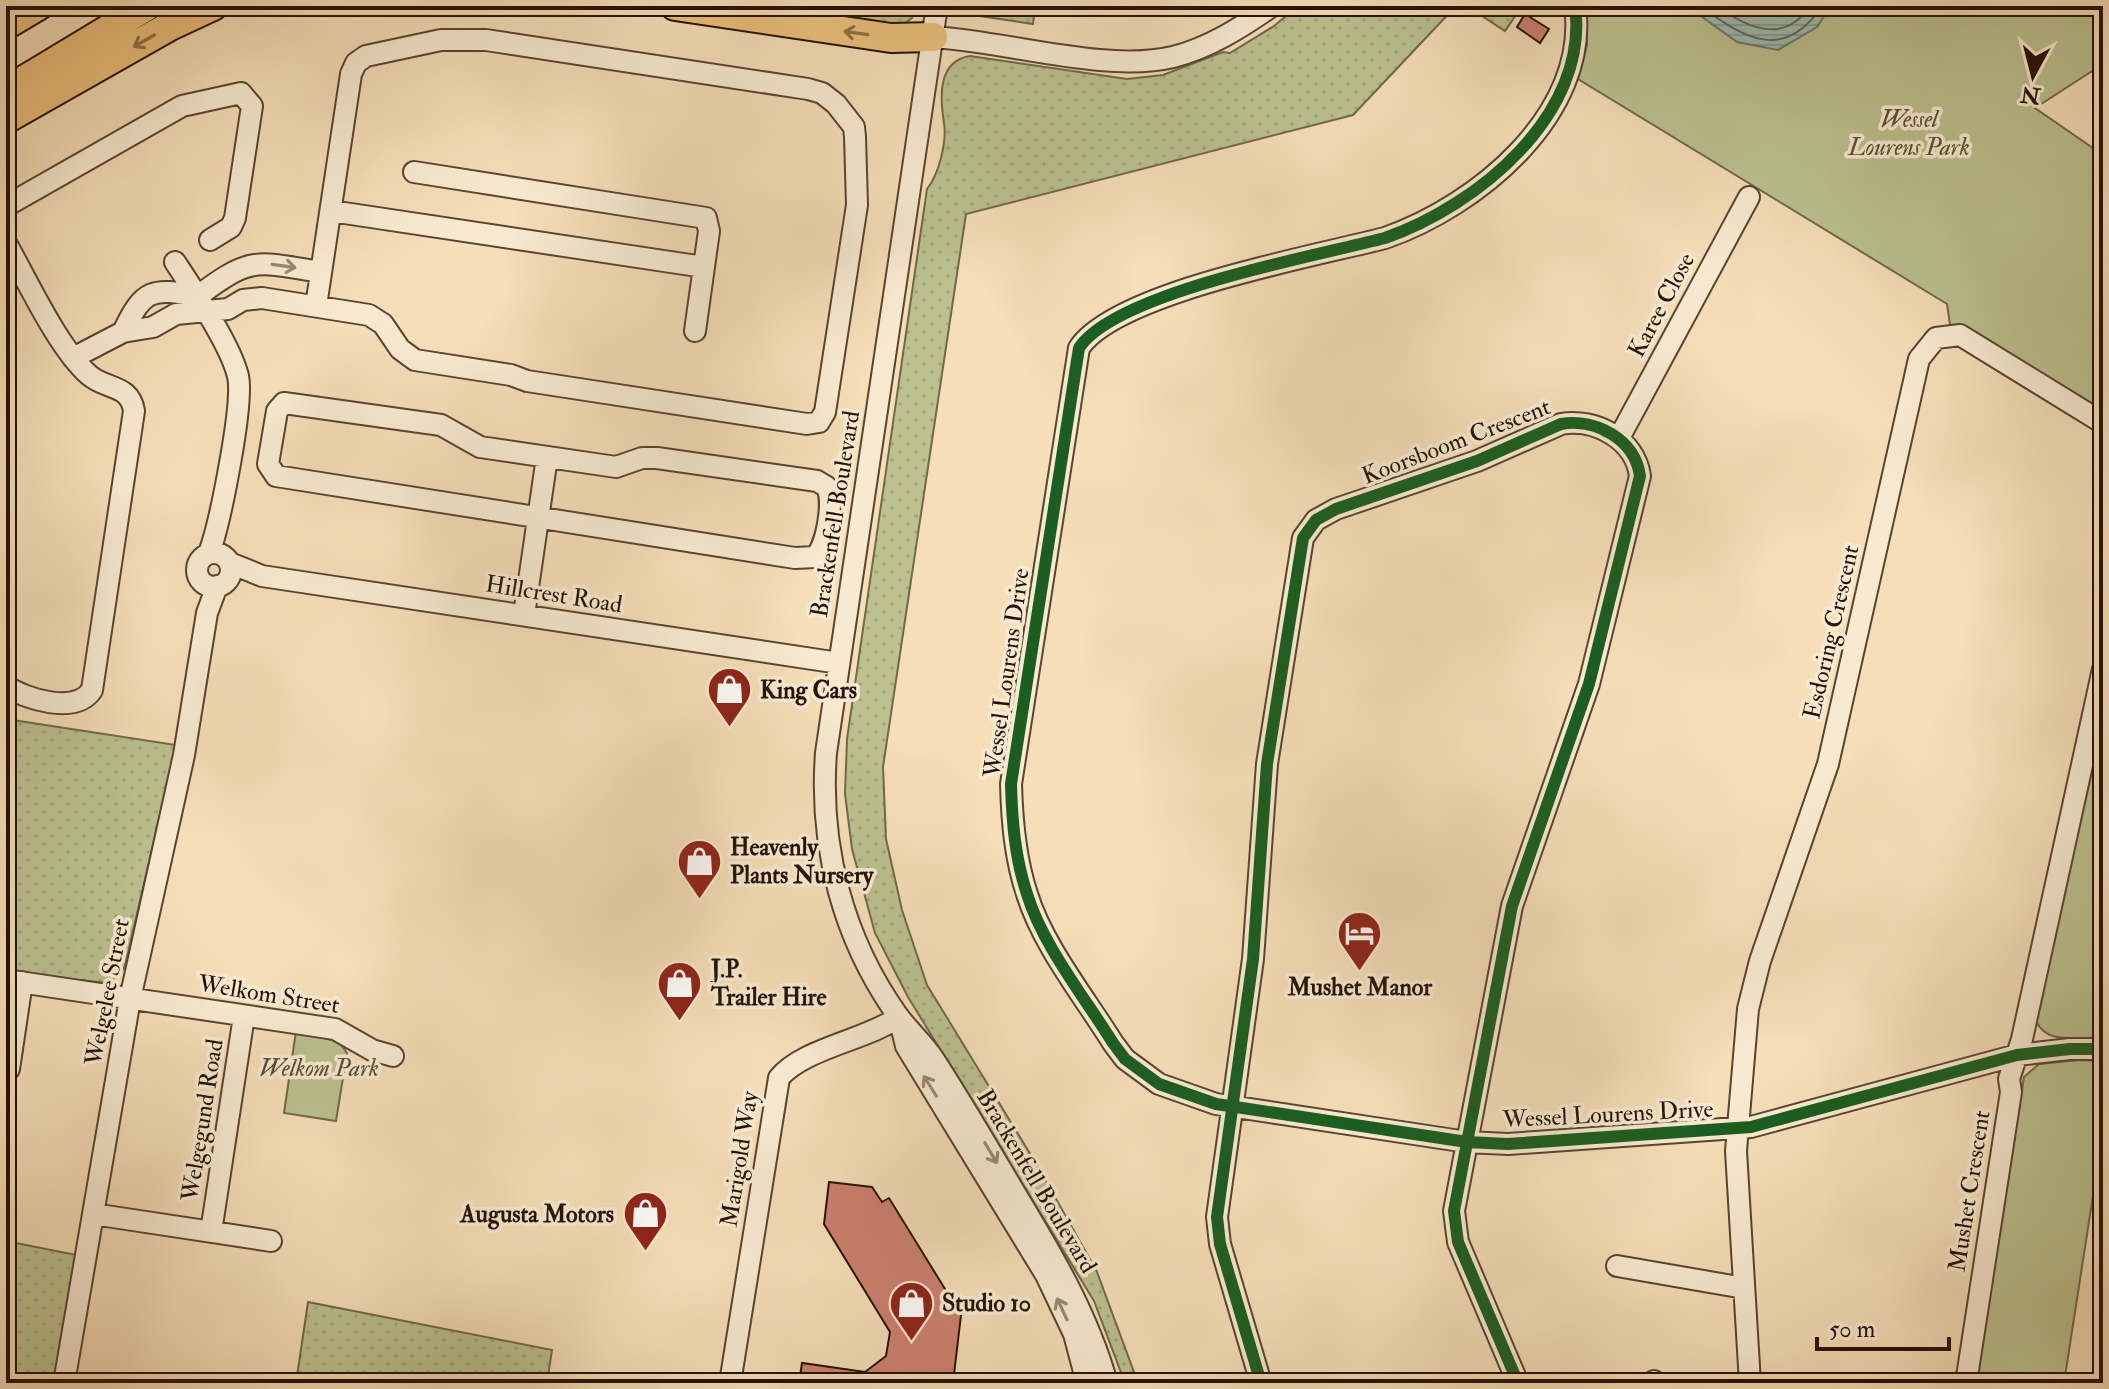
<svg xmlns="http://www.w3.org/2000/svg" width="2109" height="1389" font-family="'IM FELL Double Pica',serif">
<style>
.grass{fill:url(#grass-dots);stroke:#70694a;stroke-width:2}
.park{fill:#bbc18f;stroke:#70694a;stroke-width:2}
.water{fill:url(#water-rules);stroke:#6c786e;stroke-width:2}
.lines{fill:none;stroke-linecap:round;stroke-linejoin:round}
.shore{stroke:#60665c;stroke-width:2}
.building{fill:#cc806f;stroke:#251106;stroke-width:2}
.minor-casing{stroke:#594432;stroke-width:24}
.highway-casing{stroke:#251106;stroke-width:32}
.minor{stroke:#f8ead1;stroke-width:20}
.highway{stroke:#eabf7c;stroke-width:28}
.cycleway-casing{stroke:#f8ead1;stroke-width:17}
.cycleway{stroke:#1b5e20;stroke-width:12}
.oneway{stroke:#917147}
.oneway2{stroke:#998876}
.labels{text-anchor:middle;stroke-width:7;stroke-linejoin:round;paint-order:stroke}
.park-label{font-size:24px;font-style:italic;fill:#5a4f36;stroke:#f8ead1}
.street-label{font-size:24px;fill:#251106;stroke:#f8ead1}
.poi-label{font-size:24px;font-weight:bold;fill:#251106;stroke:#f8ead1;text-anchor:start}
</style>
<defs>
<pattern id="grass-dots" width="8" height="8" patternUnits="userSpaceOnUse" patternTransform="scale(2)"><rect width="8" height="8" fill="#bbc18f"/><path d="M2 2h.1M6 6h.1" fill="none" stroke="#a1a57a" stroke-width="1.8" stroke-linecap="round"/></pattern>
<pattern id="water-rules" width="6" height="5" patternUnits="userSpaceOnUse" patternTransform="scale(2)"><rect width="6" height="5" fill="#9cbcb3"/><path d="M0 2.5h6" fill="none" stroke="#86a198"/></pattern>
</defs>
<rect width="100%" height="100%" fill="#f5deb8"/>
<filter id="stains"><feTurbulence type="fractalNoise" baseFrequency=".0025" numOctaves="4"/><feColorMatrix values="0 0 0 0 .2 0 0 0 0 .09 0 0 0 0 .02 0 0 0 .5 -.17"/></filter>
<radialGradient id="worn" r=".72"><stop offset=".6" stop-color="#630" stop-opacity="0"/><stop offset="1" stop-color="#630" stop-opacity=".3"/></radialGradient>
<!-- grass -->
<path class="grass" d="M736,6h180l-4,12 -11,8z
M967,6h60l7,10 -1,8 -53,-8z
M1298,6h158l-103,109 -387,99 -83,553 3,72 16,71 25,75 110,180 60,107 41,111h-13l-31,-82 -186,-304 -33,-64 -23,-84 -7,-55 2,-55 80,-550c12,-15 20,-47 17,-66 -4,-25 -7,-62 26,-67l157,23 36,-4 60,-23 7,1 44,-27z
M1467,6h55l-17,25z
M6,719l170,26 -51,221 -6,10 -11,7 -102,-10z
M6,1241l70,14 -22,128h-48z
M308,1302l244,48 -5,33h-251z"/>
<!-- park -->
<path class="park" d="M1587,6h516v58l-68,44 68,47v258l-144,-86 -9,-2 -3,-21 -369,-225 9,-34z
M2103,708v330c-23,-2 -56,8 -67,-17z
M296,1031l43,11 8,11 -11,68 -52,-8z
M2080,1060l23,1v70l-39,252h-88l48,-306 15,-13z"/>
<!-- water -->
<path class="water" d="M1687,6h144l-14,21 -39,23 -41,-8z"/>
<g class="lines">
<!-- shore -->
<path class="shore" d="M1700,6c44,32 84,57 122,0
M1717,6c30,22 67,39 93,0"/>
</g>
<!-- building -->
<path class="building" d="M1525,14l24,15 -9,14 -23,-16z
M829,1182l43,5 10,15 7,-4 72,117 -8,68h-154l3,-20 63,9 21,-16 4,-24 -66,-108z"/>
<g class="lines">
<defs>
<path id="minor" d="M937,6l-111,747c-7,94 17,186 72,263 11,15 25,27 35,42 28,43 53,86 79,130 38,63 75,124 95,195
M1575,6c15,108 -98,200 -190,232 -69,18 -269,54 -306,110l-68,436c1,37 4,74 16,110 15,50 58,104 86,149l12,16 34,25 57,20 251,38 41,2 243,-17 266,-72 53,-6h33
M933,37c72,4 173,36 240,20 36,-9 69,-30 99,-51
M414,172l292,46 3,13 -14,100
M6,206l176,-100 59,-13 11,13 -17,112 -4,9 -21,13
M331,211l373,56
M6,243c21,37 52,105 83,132 17,15 41,9 45,36l-42,279c-16,25 -67,9 -86,-4
M175,262c19,29 55,82 63,114 6,28 -18,148 -29,177
M123,332c21,-44 29,-44 75,-36 54,-41 59,-34 123,-24
M73,358l50,-26 30,-5 23,-13 52,-5 15,-9 19,-2 107,17 14,9 17,25 15,11 96,15 16,6 280,43 12,-2 6,-10 32,-207 -2,-68 -1,-10 -18,-23 -14,-11 -14,-4 -322,-49h-45l-75,16 -10,7 -5,11 -35,232
M284,403l157,22 39,22 136,20 26,-9h15l160,23 10,6c7,15 0,58 -12,70l-20,1 -519,-82 -8,-12 9,-53z
M1619,438l130,-241
M197 570a17 17 0 1 1 34 0a17 17 0 1 1-34 0Z
M230,563l32,13 577,87
M524,615l23,-158
M6,980l329,49 37,21 21,6
M900,1021l6,25 140,229 28,59 13,49
M9,1069l13,-87
M93,1214l178,27
M211,1232l33,-216
M1617,1266l127,22
M1654,1381l2,2
M64,1383l66,-384 54,-244 23,-142 10,-27
M730,1383l49,-305c23,-29 87,-38 120,-61
M1261,1383l-41,-139 -3,-27 36,-258 14,-195 36,-226 13,-18 20,-11 141,-48 84,-37c34,-6 74,15 79,52l-51,208 -77,222 -58,305 4,31 60,141
M1750,1383l-14,-232 12,-142 12,-48 68,-197 91,-405 17,-21 24,-3 143,88
M1966,1383l45,-291 -2,-13 13,-40 81,-370"/>
<path id="highway" d="M675,6l216,32 42,-1
M6,25l32,-19
M6,91l141,-85
M6,119l164,-93 43,-20"/>
</defs>
<!-- minor casing -->
<use href="#minor" class="minor-casing"/>
<!-- highway casing -->
<use href="#highway" class="highway-casing"/>
<!-- minor -->
<use href="#minor" class="minor"/>
<!-- highway -->
<use href="#highway" class="highway"/>
<defs>
<path id="cycleway" d="M1575,6c15,108 -98,200 -190,232 -69,18 -269,54 -306,110l-68,436c1,37 4,74 16,110 15,50 58,104 86,149l12,16 34,25 57,20 251,38 41,2 243,-17 266,-72 53,-6h33
M1261,1383l-41,-139 -3,-27 36,-258 14,-195 36,-226 13,-18 20,-11 141,-48 84,-37c34,-6 74,15 79,52l-51,208 -77,222 -58,305 4,31 60,141"/>
</defs>
<!-- cycleway casing -->
<use href="#cycleway" class="cycleway-casing"/>
<!-- cycleway -->
<use href="#cycleway" class="cycleway"/>
</g>
<!-- one-way arrows -->
<defs><path id="oneway-shaft" d="M-6 0H5M1.5-3L5.5 0L1.5 3" fill="none" stroke-width="1.6" stroke-linecap="round" stroke-linejoin="round" transform="scale(2)"/></defs>
<g class="oneway">
<use href="#oneway-shaft" transform="translate(856 33) rotate(-172)"/>
<use href="#oneway-shaft" transform="translate(144 41) rotate(150)"/>
</g>
<g class="oneway2">
<use href="#oneway-shaft" transform="translate(284 266) rotate(8)"/>
<use href="#oneway-shaft" transform="translate(930 1086) rotate(-122)"/>
<use href="#oneway-shaft" transform="translate(991 1153) rotate(59)"/>
<use href="#oneway-shaft" transform="translate(1062 1309) rotate(-115)"/>
</g>
<!-- icons -->
<defs>
<symbol id="shop-pin" viewBox="-11 -11 22 30"><path d="M0 17L-7.5 6A9.5 9.5 0 1 1 7.5 6Z" fill="#8f2418" stroke="#f8ead1"/><path d="M-5-2.5h2.3a2.7 3.5 0 0 1 5.4 0H5L5.5 6h-11ZM-1.5-2.5h3a1.5 2.3 0 0 0-3 0Z" fill="#fff"/></symbol>
<symbol id="hotel-pin" viewBox="-11 -11 22 30"><path d="M0 17L-7.5 6A9.5 9.5 0 1 1 7.5 6Z" fill="#8f2418" stroke="#f8ead1"/><path d="M-6-4.5h1.5V1H6V5H4.5V3h-9V5H-6ZM-4 0a1.8 1.8 0 1 1 3.6 0ZM.5 0V-2.5h3Q6-2.5 6 0Z" fill="#fff"/></symbol>
</defs>
<g fill-rule="evenodd">
<use href="#shop-pin" x="704" y="664" width="51" height="69"/>
<use href="#shop-pin" x="674" y="836" width="51" height="69"/>
<use href="#hotel-pin" x="1334" y="908" width="51" height="69"/>
<use href="#shop-pin" x="654" y="958" width="51" height="69"/>
<use href="#shop-pin" x="620" y="1188" width="51" height="69"/>
<use href="#shop-pin" x="886" y="1278" width="51" height="69"/>
</g>
<g class="labels">
<!-- park labels -->
<g class="park-label">
<text x="1909" y="127">Wessel<tspan x="1909" dy="28">Lourens Park</tspan></text>
<text x="319" y="1076">Welkom Park</text>
</g>
<!-- street labels -->
<g class="street-label">
<text transform="translate(1661 305) rotate(-62)" y="8">Karee Close</text>
<text transform="translate(1456 441) rotate(-21)" y="8">Koorsboom Crescent</text>
<text transform="translate(835 514) rotate(-81)" y="8">Brackenfell Boulevard</text>
<text transform="translate(554 594) rotate(9)" y="8">Hillcrest Road</text>
<text transform="translate(1831 632) rotate(-77)" y="8">Esdoring Crescent</text>
<text transform="translate(1006 673) rotate(-82)" y="8">Wessel Lourens Drive</text>
<text transform="translate(107 992) rotate(-79)" y="8">Welgelee Street</text>
<text transform="translate(269 994) rotate(9)" y="8">Welkom Street</text>
<text transform="translate(1608 1114) rotate(-3)" y="8">Wessel Lourens Drive</text>
<text transform="translate(202 1120) rotate(-81)" y="8">Welgegund Road</text>
<text transform="translate(739 1159) rotate(-81)" y="8">Marigold Way</text>
<text transform="translate(1037 1181) rotate(59)" y="8">Brackenfell Boulevard</text>
<text transform="translate(1969 1191) rotate(-81)" y="8">Mushet Crescent</text>
</g>
<!-- poi labels -->
<g class="poi-label">
<text x="760" y="698">King Cars</text>
<text x="730" y="855">Heavenly<tspan x="730" dy="28">Plants Nursery</tspan></text>
<text x="711" y="977">J.P.<tspan x="711" dy="28">Trailer Hire</tspan></text>
<text x="1360" y="995" text-anchor="middle">Mushet Manor</text>
<text x="614" y="1222" text-anchor="end">Augusta Motors</text>
<text x="942" y="1311">Studio 10</text>
</g>
</g>
<!-- margin -->
<rect width="2109" height="1389" fill="none" stroke="#f5deb8" stroke-width="32"/>
<rect x="8" y="8" width="2093" height="1373" fill="none" stroke="#251106" stroke-width="4"/>
<rect x="16" y="16" width="2077" height="1357" fill="none" stroke="#251106" stroke-width="2"/>
<!-- north arrow -->
<g transform="translate(2033 76) rotate(187)" stroke="#f8ead1" stroke-width="6" paint-order="stroke">
<path d="M0-6L14 30L0 20L-14 30Z" fill="#251106"/>
<text y="-12" font-size="22" font-weight="bold" text-anchor="middle" fill="#251106">N</text>
</g>
<!-- scale -->
<path d="M1817 1337v12h132v-12" fill="none" stroke="#251106" stroke-width="4"/>
<text x="1829" y="1337" font-size="24" fill="#251106" stroke="#f8ead1" stroke-width="6" paint-order="stroke">50 m</text>
<rect width="100%" height="100%" filter="url(#stains)"/>
<rect width="100%" height="100%" fill="url(#worn)"/>
</svg>
